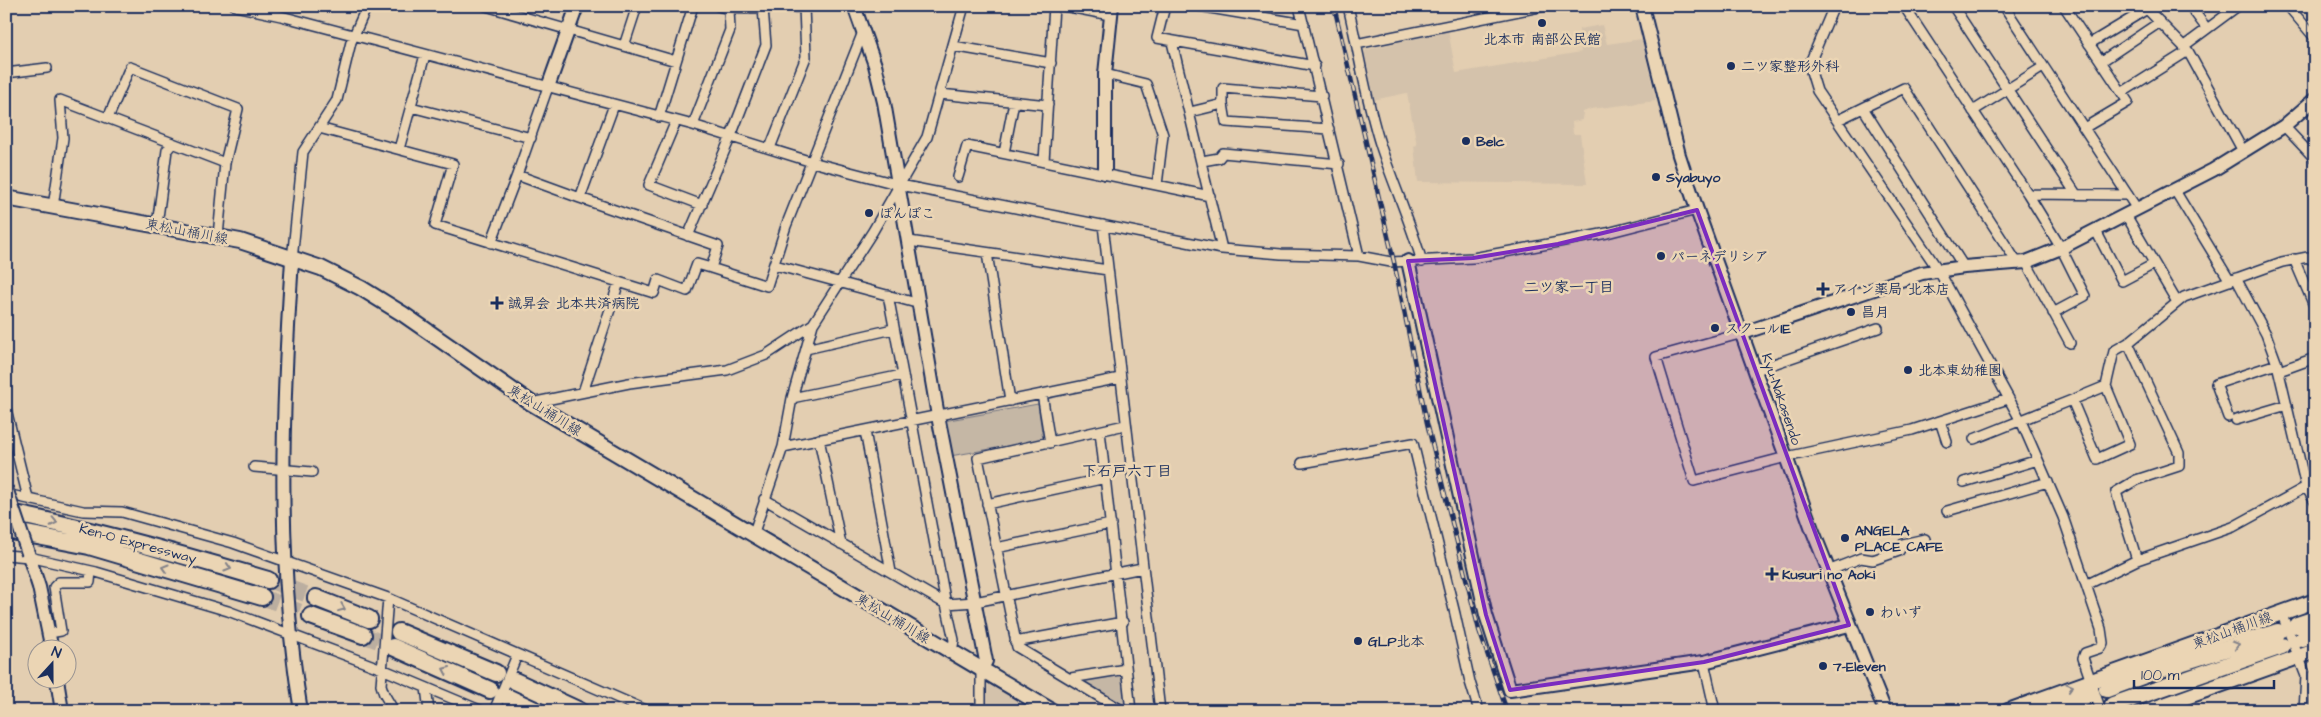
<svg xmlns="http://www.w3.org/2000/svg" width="2321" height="717" font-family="'Architects Daughter','Klee One',sans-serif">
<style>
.built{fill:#d4c2ab}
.green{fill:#c5b7a5;stroke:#707382}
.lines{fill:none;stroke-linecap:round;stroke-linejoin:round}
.highway-tunnel{stroke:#bbaea0;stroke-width:16;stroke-dasharray:16 8;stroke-linecap:butt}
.street-casing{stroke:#1b2f5e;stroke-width:12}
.secondary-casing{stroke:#1b2f5e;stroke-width:16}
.primary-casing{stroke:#1b2f5e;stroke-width:18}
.highway-casing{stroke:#1b2f5e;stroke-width:20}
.street{stroke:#ebd5b4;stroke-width:9}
.secondary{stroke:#ebd5b4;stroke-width:12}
.primary{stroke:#ebd5b4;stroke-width:14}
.highway{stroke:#ebd5b4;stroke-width:16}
.rail-casing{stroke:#1b2f5e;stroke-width:4.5}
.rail{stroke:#ebd5b4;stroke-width:2.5;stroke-dasharray:8;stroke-linecap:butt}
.secondary-bridge-casing{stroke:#1b2f5e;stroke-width:16;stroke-linecap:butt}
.secondary-bridge{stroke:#ebd5b4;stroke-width:12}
.oneway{stroke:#838289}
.marked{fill:#7b2cbf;fill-opacity:0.2;stroke:#7b2cbf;stroke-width:4;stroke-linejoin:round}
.poi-dot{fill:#1b2f5e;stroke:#ebd5b4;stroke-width:2}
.labels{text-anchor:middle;stroke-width:5;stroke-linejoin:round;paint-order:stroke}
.poi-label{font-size:14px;font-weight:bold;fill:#1b2f5e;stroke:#ebd5b4;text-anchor:start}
.street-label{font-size:14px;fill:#1b2f5e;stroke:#ebd5b4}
.neighbourhood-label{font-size:15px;font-weight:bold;fill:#1b2f5e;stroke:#ebd5b4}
</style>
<rect width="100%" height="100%" fill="#e3ceb1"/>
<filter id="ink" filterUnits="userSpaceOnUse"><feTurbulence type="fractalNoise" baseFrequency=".02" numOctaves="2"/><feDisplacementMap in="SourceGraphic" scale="10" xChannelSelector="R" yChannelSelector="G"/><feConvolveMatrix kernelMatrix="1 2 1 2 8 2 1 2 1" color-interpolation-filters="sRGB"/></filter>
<g filter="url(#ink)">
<!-- built -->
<path class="built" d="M1602,25l5,19 35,-5 14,62 -65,8 -8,3 -1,8 -10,2 1,12h7l7,50 -169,-2 -4,-36 3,-1 -10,-52 -34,7 -10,-46 3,-4 82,-20 8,43 125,-21 -2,-23z
M984,681l50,30h-50z"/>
<!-- green -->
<path class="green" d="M1038,404l5,36 -93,16 -6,-35z
M1121,672l3,2 3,30 -3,2 -39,-23v-4z"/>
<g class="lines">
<!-- highway-tunnel -->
<path class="highway-tunnel" d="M268,580l48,18
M262,597l49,19
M363,635l30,12"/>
<defs>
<path id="street" d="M235,6l46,10 412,109 119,37 88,23 322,64 59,5 78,2 32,6 82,-4 134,-25 90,-23
M486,6l190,55
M718,6l11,3 75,-2 2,50 -36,91
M1064,6l46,9
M1165,6l-8,32 158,28
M1198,6l106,18
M1299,6l60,250
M1348,6c11,47 18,95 33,141 13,39 30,76 41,115
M1834,6l-25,59 8,26 122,180 82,150 42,96 38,112 2,14 -3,5 -15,5 -2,5 18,53
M1904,6l124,188 100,1
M1953,6l123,188
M2004,6l133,203
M2064,6l64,96 -44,26
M2190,6l17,23
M2288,6l27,32
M1172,42l50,207
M1356,44l188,-38
M2089,44l58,-35 41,42 55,100
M624,46l13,-40
M953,46l98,17
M2184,46l54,-40
M2102,61l58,-39
M6,73l41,-5
M1105,74l41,10 17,51 -6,50
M548,87l-31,88 63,23
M2123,92l65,-41
M940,94l108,11
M1223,104l3,18 103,7
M411,107l120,31
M1863,108l101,159
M1973,111l70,-44
M1190,112l33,-8v-16l99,8
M659,117l34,-111
M108,118l22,-51 108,42 -13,54
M1838,120l66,-32 114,176
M676,121l-27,64 53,20
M693,125l37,-95 -1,-21
M2284,126l31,33
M319,128l134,36 -18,61 219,68 4,-13 29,11 10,-27 14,4 7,-22 -138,-48 34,-93
M399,149l26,-94
M1004,153l10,-51
M1044,161l10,-155
M1202,161l17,-3 4,-5 116,11
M958,177l9,-31 243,50
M2174,189l56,92
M2028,194l33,54 24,48 -32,17
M53,207l10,-69 -3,-38 165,63 -7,73
M2126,215l51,87
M157,225l10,-75 5,-6
M1103,225l57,486
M2096,231l26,50 32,-17
M688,236l43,-100 35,-91 -3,-37
M909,241l199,29
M491,243l26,-68
M987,253l23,148
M2294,259l21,49
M292,260l11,-108 34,-52 14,-58 16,-36
M2026,262l44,81
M775,265l145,39
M711,268l56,18 19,-60 77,-194
M888,295l58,309 29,-2 167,-34
M1743,333l-87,24 38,124 92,-24 126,-27 96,-31
M2128,343l51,110v13l-43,14 -20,12 21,68
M806,349l87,-20
M1756,370l122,-42
M2279,371l36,-13
M2106,386l-34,14 25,59 33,-15 -24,-58 8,-35 14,-8 56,-46 98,-35 26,-5 7,5
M583,392l36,-110
M1042,394l8,49
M792,398l110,-23
M531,403l98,-20 98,-13 39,-15 47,-31
M6,409l22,89
M2228,417l-12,-33 61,-20
M2236,420l51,-15
M1940,421l7,21
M865,431l26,141
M1100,431l31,280
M819,439l22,105
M1974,439l98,-39
M783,447l337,-69
M1302,463l111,-20 42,171 15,68 9,29
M254,467l58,5
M1964,482l74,-22
M2306,487l9,15
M6,494l77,17 39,1 111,31 155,55 260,113
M764,499l182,105 8,36 -2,12
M987,504l119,-26
M1947,511l101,-29
M753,535l30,-88 9,-49 21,-74 60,-93 54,-94 37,-131
M996,548l115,-24
M6,555l23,2 67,15 132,39 154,58 100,42
M1828,571l33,-13 12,2 26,-9 4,-7 22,-5
M2086,585l51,-25 96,-33 73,-40 -29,-123 -11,-30 -30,-56
M388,598l-7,87 3,9 10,17
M2281,612l25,64 -2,35
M49,633l12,-2 -7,-44 5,-5h31l1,-11
M1015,642l108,-20
M1704,662l11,49
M981,670v41
M1071,678l55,-9
M426,688l3,23
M494,711l23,-56
M1123,711l-106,-64 -39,-189 147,-33"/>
<path id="secondary" d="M854,6l21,59 9,37 54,314 48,245 -5,9
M1642,6l37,149 18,55 115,319 73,182
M548,87l29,-81
M1105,173v-99l7,-68
M292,260c-10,151 -16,301 9,451
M1408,261l78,354 24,75 194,-28 145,-37
M1743,333l179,-60 42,-6 62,-5 35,-14 152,-78 71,-44 31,-27
M28,553l11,34 13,63
M57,680l5,31"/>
<path id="primary" d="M6,198l234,43 81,27 40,20 42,26 128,89 521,308
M2008,711l307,-110
M2147,711l168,-60"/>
<path id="highway" d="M6,512c89,18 175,42 262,68
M6,530l83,16 173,51
M316,598l53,21
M311,616l52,19
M2297,625l18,-6
M399,632l97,41
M2302,639l13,-4
M393,647l97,43
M515,681l65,30
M2107,689l54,-20 117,-37
M507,697l30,14
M2113,705l169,-59
M2046,711l42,-15"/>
</defs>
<!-- street casing -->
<use href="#street" class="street-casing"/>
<!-- secondary casing -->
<use href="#secondary" class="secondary-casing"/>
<!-- primary casing -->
<use href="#primary" class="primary-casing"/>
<!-- highway casing -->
<use href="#highway" class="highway-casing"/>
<!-- street -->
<use href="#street" class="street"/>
<!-- secondary -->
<use href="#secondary" class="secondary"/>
<!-- primary -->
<use href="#primary" class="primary"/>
<!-- highway -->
<use href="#highway" class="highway"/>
<defs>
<path id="rail" d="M1334,6l60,256 33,161 52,207 28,81"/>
</defs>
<!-- rail casing -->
<use href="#rail" class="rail-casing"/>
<!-- rail -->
<use href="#rail" class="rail"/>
<defs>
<path id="secondary-bridge" d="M6,488l22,65"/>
</defs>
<!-- secondary-bridge casing -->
<use href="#secondary-bridge" class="secondary-bridge-casing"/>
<!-- secondary-bridge -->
<use href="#secondary-bridge" class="secondary-bridge"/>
</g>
<!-- one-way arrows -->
<defs><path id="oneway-chevron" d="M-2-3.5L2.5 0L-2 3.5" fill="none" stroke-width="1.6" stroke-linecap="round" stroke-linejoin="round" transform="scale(1.25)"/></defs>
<g class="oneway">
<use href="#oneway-chevron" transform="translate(54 522) rotate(12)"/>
<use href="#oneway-chevron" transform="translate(165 568) rotate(-164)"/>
<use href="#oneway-chevron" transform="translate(228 568) rotate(17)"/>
<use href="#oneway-chevron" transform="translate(342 608) rotate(22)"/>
<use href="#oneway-chevron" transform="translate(2236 645) rotate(-17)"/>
<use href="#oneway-chevron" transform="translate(446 670) rotate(-156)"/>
<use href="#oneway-chevron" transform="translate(2070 687) rotate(-17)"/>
</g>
</g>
<!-- marked area -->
<path class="marked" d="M1697,210l152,415 -145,37 -194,28 -24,-75 -78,-354 65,-3 85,-14z"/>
<!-- markers -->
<g class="poi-dot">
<circle cx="1542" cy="23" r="5"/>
<circle cx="1731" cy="66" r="5"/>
<circle cx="1466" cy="141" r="5"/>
<circle cx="1656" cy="177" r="5"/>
<circle cx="869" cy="213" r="5"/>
<circle cx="1661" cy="256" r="5"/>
<path d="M1820.5 281.5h5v5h5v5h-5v5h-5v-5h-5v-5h5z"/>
<path d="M494.5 295.5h5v5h5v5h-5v5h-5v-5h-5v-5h5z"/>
<circle cx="1851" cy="312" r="5"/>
<circle cx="1715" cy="328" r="5"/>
<circle cx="1908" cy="370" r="5"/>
<circle cx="1845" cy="538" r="5"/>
<path d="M1769.5 566.5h5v5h5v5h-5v5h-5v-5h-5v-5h5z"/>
<circle cx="1870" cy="612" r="5"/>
<circle cx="1358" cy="641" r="5"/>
<circle cx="1823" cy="666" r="5"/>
</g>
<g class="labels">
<!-- poi labels -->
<g class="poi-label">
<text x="1542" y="44" text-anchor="middle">北本市 南部公民館</text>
<text x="1741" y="71">二ツ家整形外科</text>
<text x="1476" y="146">Belc</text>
<text x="1666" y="182">Syabuyo</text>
<text x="879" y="218">ぽんぽこ</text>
<text x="1671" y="261">パーネデリシア</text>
<text x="1833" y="294">アイン薬局 北本店</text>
<text x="508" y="308">誠昇会 北本共済病院</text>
<text x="1861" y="317">昌月</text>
<text x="1725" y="333">スクールIE</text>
<text x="1918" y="375">北本東幼稚園</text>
<text x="1855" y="535">ANGELA<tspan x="1855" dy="16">PLACE CAFE</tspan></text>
<text x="1782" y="579">Kusuri no Aoki</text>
<text x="1880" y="617">わいず</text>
<text x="1368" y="646">GLP北本</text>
<text x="1833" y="671">7-Eleven</text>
</g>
<!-- street labels -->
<g class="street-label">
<text transform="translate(187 231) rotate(11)" y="5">東松山桶川線</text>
<text transform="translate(1782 399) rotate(71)" y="5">Kyu-Nakasendo</text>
<text transform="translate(545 410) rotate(32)" y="5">東松山桶川線</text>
<text transform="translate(138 543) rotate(15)" y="5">Ken-O Expressway</text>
<text transform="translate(893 618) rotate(31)" y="5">東松山桶川線</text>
<text transform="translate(2232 630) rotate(-20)" y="5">東松山桶川線</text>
</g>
<!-- neighbourhood labels -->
<g class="neighbourhood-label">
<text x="1569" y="292">二ツ家一丁目</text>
<text x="1127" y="476">下石戸六丁目</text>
</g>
</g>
<!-- margin -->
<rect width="2321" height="717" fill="none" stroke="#ebd5b4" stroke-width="25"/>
<rect x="12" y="12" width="2296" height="692" fill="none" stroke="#1b2f5e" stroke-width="2" filter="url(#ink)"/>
<!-- north arrow -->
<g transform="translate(52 664) rotate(21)"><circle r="24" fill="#ebd5b4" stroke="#989392"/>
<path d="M0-4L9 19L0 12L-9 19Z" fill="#1b2f5e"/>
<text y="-8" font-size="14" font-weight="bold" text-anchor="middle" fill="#1b2f5e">N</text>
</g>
<!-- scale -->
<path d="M2134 680v8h140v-8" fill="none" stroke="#1b2f5e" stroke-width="2.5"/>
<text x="2141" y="680" font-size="15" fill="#1b2f5e" stroke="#ebd5b4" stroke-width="4" paint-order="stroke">100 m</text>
</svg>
